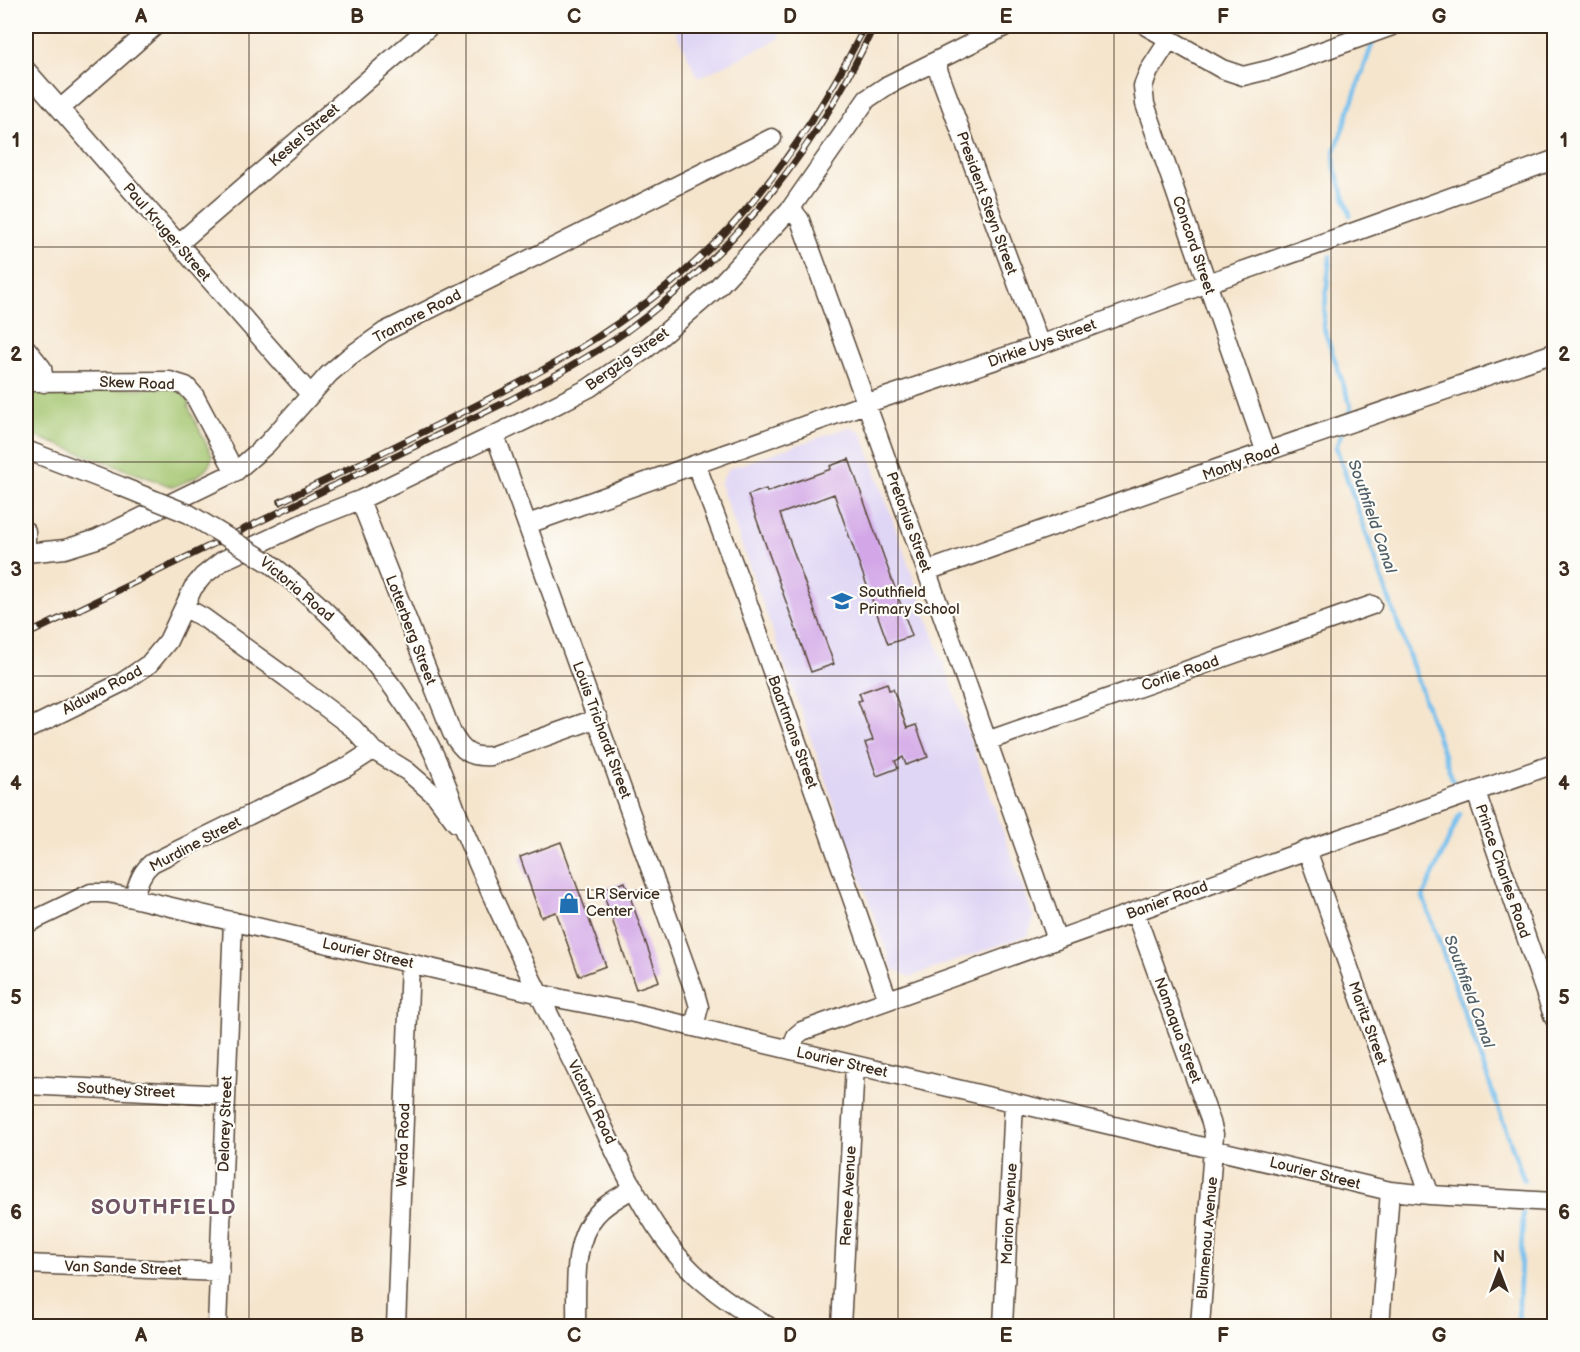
<svg xmlns="http://www.w3.org/2000/svg" width="1580" height="1352" font-family="'Balsamiq Sans',sans-serif">
<style>
.built{fill:#dfd5f5}
.green{fill:#a3c56e;stroke:#6f7846;stroke-width:1.5}
.lines{fill:none;stroke-linecap:round;stroke-linejoin:round}
.stream{stroke:#74c0ee;stroke-width:4.5}
.building{fill:#d2a6e7}
.minor-casing{stroke:#574638;stroke-width:21}
.minor{stroke:#fff;stroke-width:18}
.rail-casing{stroke:#3b2a1e;stroke-width:7}
.rail{stroke:#fdfcf7;stroke-width:4.5;stroke-dasharray:14;stroke-linecap:butt}
.minor-bridge-casing{stroke:#574638;stroke-width:21;stroke-linecap:butt}
.minor-bridge{stroke:#fff;stroke-width:18}
.grid{fill:none;stroke:#3b2a1e;stroke-width:1.5;stroke-opacity:0.55}
.labels{text-anchor:middle;stroke-width:4.5;stroke-linejoin:round;paint-order:stroke}
.street-label{font-size:15px;fill:#3b2a1e;stroke:#fdfcf7}
.poi-label{font-size:15px;fill:#3b2a1e;stroke:#fdfcf7;text-anchor:start}
.water-label{font-size:16px;font-style:italic;fill:#4f5e67;stroke:#fdfcf7}
.district-label{font-size:21px;font-weight:bold;letter-spacing:1.5px;fill:#705564;stroke:#fdfcf7}
.neatline{fill:none;stroke:#3b2a1e;stroke-width:2}
.grid-label{font-size:20px;text-anchor:middle;font-weight:bold;fill:#3b2a1e}
</style>
<rect width="100%" height="100%" fill="#fdfcf7"/>
<filter id="ink" filterUnits="userSpaceOnUse"><feTurbulence type="fractalNoise" baseFrequency=".0167" numOctaves="2"/><feDisplacementMap in="SourceGraphic" scale="12" xChannelSelector="R" yChannelSelector="G"/><feConvolveMatrix kernelMatrix="1 2 1 2 8 2 1 2 1" color-interpolation-filters="sRGB"/></filter>
<filter id="wash" filterUnits="userSpaceOnUse"><feTurbulence type="fractalNoise" baseFrequency=".008" numOctaves="4" result="noise"/><feDisplacementMap in="SourceGraphic" scale="24" xChannelSelector="R" yChannelSelector="G"/><feGaussianBlur stdDeviation="1.35" result="paint"/><feColorMatrix in="noise" values="0 0 0 0 0 0 0 0 0 0 0 0 0 0 0 0 0 1.4 0 .05"/><feComposite in="paint" operator="in"/></filter>
<g filter="url(#wash)">
<rect width="100%" height="100%" fill="#f5e5cd"/>
<!-- built -->
<path class="built" d="M673,26h102l6,12 -83,40z
M849,427l13,6 172,486 -6,16 -118,42 -17,-8 -173,-485 8,-15z"/>
<!-- green -->
<path class="green" d="M167,388l13,3 10,11 -2,4 24,50c-2,19 -24,24 -39,31l-147,-54v-43z"/>
<g class="lines">
<!-- stream -->
<path class="stream" d="M1350,215l-15,-47 -1,-14 41,-118
M1330,256l-7,70 28,81 -4,12
M1342,432l-6,15 117,334
M1460,814l-37,83 101,283
M1518,1326l5,-113"/>
</g>
<g id="blocks">
<!-- building -->
<path class="building" d="M849,459l63,177 -24,8 -54,-150 -54,20 54,150 -23,8 -63,-177 18,-6 1,3 64,-23 -1,-3z
M887,683l2,7 4,-1 14,39 9,-3 12,32 -22,8 -3,-8 -8,4 3,7 -21,8 -12,-33 8,-3 -15,-39 4,-1 -3,-7z
M561,842l45,124 -27,10 -23,-64 -15,5 -21,-60z
M625,882l34,99 -23,8 -34,-99z"/>
</g>
</g>
<g filter="url(#ink)">
<use href="#blocks" fill-opacity="0" stroke="#574638" stroke-width="1.5"/>
<g class="lines">
<defs>
<path id="minor" d="M1146,26l76,43 21,7 29,-7 120,-43
M1169,40l-20,31 -6,15 2,18 121,349
M935,62l105,283
M26,70l284,324
M60,109l95,-83
M791,208l9,12c86,239 174,479 257,720
M178,244l252,-218
M26,348l16,20 2,15
M26,382l144,-1 16,5 8,9 41,77
M495,435l200,558 4,14 -5,20
M26,450l94,36
M696,464l48,128 144,408
M360,500l92,233c10,18 18,25 39,23l107,-38
M528,524l337,-120 175,-59 168,-62 149,-52 197,-71
M26,531v22
M26,553l39,-4 32,-10 138,-67 32,-28 62,-70 21,-18 34,-24 388,-194
M271,564c61,48 113,102 152,169 20,34 29,71 45,107 34,83 76,163 115,244 28,58 53,121 94,171 25,30 57,52 91,71
M927,571c209,-75 418,-147 627,-218
M184,607l20,11 83,60 66,50 20,22 34,21 29,25 20,27
M26,730l97,-48 26,-18 19,-23 25,-53 10,-12 19,-15 92,-43 46,-18 176,-85 53,-27 57,-39 70,-60 75,-81 76,-109 21,-14 118,-59
M987,741l385,-136
M1476,792l78,226
M1307,850l123,345
M133,898l429,101 68,13 760,179 40,4 124,7
M1135,912l76,210 3,12 -14,192
M26,924l65,-31h16l26,5c5,-14 8,-26 19,-35l195,-96 26,-17
M791,1050l5,-14 6,-5 505,-181 247,-86
M26,1085l200,10
M26,1264l194,8
M217,1326l16,-405
M396,1326l14,-363
M576,1326c1,-35 -5,-84 20,-111 10,-12 25,-19 38,-27
M841,1326l14,-261
M1003,1326l11,-224
M1380,1326l10,-135"/>
</defs>
<!-- minor casing -->
<use href="#minor" class="minor-casing"/>
<!-- minor -->
<use href="#minor" class="minor"/>
<defs>
<path id="rail" d="M280,502c52,-25 104,-50 155,-76 100,-49 197,-101 276,-179 62,-61 109,-134 149,-211
M26,635l484,-235c39,-21 78,-42 114,-67 110,-79 193,-185 250,-307"/>
</defs>
<!-- rail casing -->
<use href="#rail" class="rail-casing"/>
<!-- rail -->
<use href="#rail" class="rail"/>
<defs>
<path id="minor-bridge" d="M120,486l69,28 82,50"/>
</defs>
<!-- minor-bridge casing -->
<use href="#minor-bridge" class="minor-bridge-casing"/>
<!-- minor-bridge -->
<use href="#minor-bridge" class="minor-bridge"/>
</g>
</g>
<!-- grid -->
<path class="grid" d="M249,26v1300M466,26v1300M682,26v1300M898,26v1300M1114,26v1300M1331,26v1300M26,247h1528M26,462h1528M26,676h1528M26,890h1528M26,1105h1528"/>
<!-- icons -->
<defs>
<symbol id="school-bare" viewBox="-9 -9 18 18"><path d="M0-5L7-2L0 1L-7-2ZM-4 1L0 2.5L4 1V4Q0 6-4 4Z" fill="#1f6fb2" stroke="#fdfcf7" stroke-width="2.5" paint-order="stroke"/></symbol>
<symbol id="shop-bare" viewBox="-9 -9 18 18"><path d="M-5-2.5h2.3a2.7 3.5 0 0 1 5.4 0H5L5.5 6h-11ZM-1.5-2.5h3a1.5 2.3 0 0 0-3 0Z" fill="#1f6fb2" stroke="#fdfcf7" stroke-width="2.5" paint-order="stroke"/></symbol>
</defs>
<g fill-rule="evenodd">
<use href="#school-bare" x="827" y="586" width="30" height="30"/>
<use href="#shop-bare" x="554" y="888" width="30" height="30"/>
</g>
<g class="labels">
<!-- street labels -->
<g class="street-label">
<text transform="translate(304 135) rotate(-41)" y="5">Kestel Street</text>
<text transform="translate(987 203) rotate(70)" y="5">President Steyn Street</text>
<text transform="translate(167 232) rotate(49)" y="5">Paul Kruger Street</text>
<text transform="translate(1194 245) rotate(71)" y="5">Concord Street</text>
<text transform="translate(417 316) rotate(-28)" y="5">Tramore Road</text>
<text transform="translate(1042 343) rotate(-20)" y="5">Dirkie Uys Street</text>
<text transform="translate(627 359) rotate(-35)" y="5">Bergzig Street</text>
<text transform="translate(137 383) rotate(2)" y="5">Skew Road</text>
<text transform="translate(1241 462) rotate(-20)" y="5">Monty Road</text>
<text transform="translate(909 522) rotate(70)" y="5">Pretorius Street</text>
<text transform="translate(297 589) rotate(40)" y="5">Victoria Road</text>
<text transform="translate(411 630) rotate(69)" y="5">Lotterberg Street</text>
<text transform="translate(1180 673) rotate(-19)" y="5">Corlie Road</text>
<text transform="translate(102 690) rotate(-28)" y="5">Alduwa Road</text>
<text transform="translate(602 730) rotate(70)" y="5">Louis Trichardt Street</text>
<text transform="translate(793 732) rotate(70)" y="5">Baartmans Street</text>
<text transform="translate(195 844) rotate(-28)" y="5">Murdine Street</text>
<text transform="translate(1503 871) rotate(71)" y="5">Prince Charles Road</text>
<text transform="translate(1167 900) rotate(-20)" y="5">Banier Road</text>
<text transform="translate(368 953) rotate(13)" y="5">Lourier Street</text>
<text transform="translate(1368 1023) rotate(70)" y="5">Maritz Street</text>
<text transform="translate(1178 1030) rotate(70)" y="5">Namaqua Street</text>
<text transform="translate(842 1062) rotate(13)" y="5">Lourier Street</text>
<text transform="translate(126 1090) rotate(3)" y="5">Southey Street</text>
<text transform="translate(592 1102) rotate(64)" y="5">Victoria Road</text>
<text transform="translate(225 1124) rotate(-88)" y="5">Delarey Street</text>
<text transform="translate(403 1145) rotate(-88)" y="5">Werda Road</text>
<text transform="translate(1315 1173) rotate(14)" y="5">Lourier Street</text>
<text transform="translate(848 1196) rotate(-87)" y="5">Renee Avenue</text>
<text transform="translate(1009 1214) rotate(-87)" y="5">Marion Avenue</text>
<text transform="translate(1207 1238) rotate(-85)" y="5">Blumenau Avenue</text>
<text transform="translate(123 1268) rotate(2)" y="5">Van Sande Street</text>
</g>
<!-- poi labels -->
<g class="poi-label">
<text x="859" y="597">Southfield<tspan x="859" dy="17">Primary School</tspan></text>
<text x="586" y="899">LR Service<tspan x="586" dy="17">Center</tspan></text>
</g>
<!-- water labels -->
<g class="water-label">
<text transform="translate(1373 516) rotate(71)" y="6">Southfield Canal</text>
<text transform="translate(1470 991) rotate(70)" y="6">Southfield Canal</text>
</g>
<!-- district labels -->
<g class="district-label">
<text x="164" y="1214">SOUTHFIELD</text>
</g>
</g>
<!-- margin -->
<rect width="1580" height="1352" fill="none" stroke="#fdfcf7" stroke-width="66"/>
<!-- north arrow -->
<g transform="translate(1499 1271)" stroke="#fdfcf7" stroke-width="4.5" paint-order="stroke">
<path d="M0-4.5L10 22L0 15L-10 22Z" fill="#3b2a1e"/>
<text y="-9" font-size="16" font-weight="bold" text-anchor="middle" fill="#3b2a1e">N</text>
</g>
<rect x="33" y="33" width="1514" height="1286" class="neatline"/>
<g class="grid-label">
<text x="141" y="23">A</text>
<text x="357" y="23">B</text>
<text x="574" y="23">C</text>
<text x="790" y="23">D</text>
<text x="1006" y="23">E</text>
<text x="1223" y="23">F</text>
<text x="1439" y="23">G</text>
<text x="16" y="147">1</text>
<text x="1564" y="147">1</text>
<text x="16" y="361">2</text>
<text x="1564" y="361">2</text>
<text x="16" y="576">3</text>
<text x="1564" y="576">3</text>
<text x="16" y="790">4</text>
<text x="1564" y="790">4</text>
<text x="16" y="1004">5</text>
<text x="1564" y="1004">5</text>
<text x="16" y="1219">6</text>
<text x="1564" y="1219">6</text>
<text x="141" y="1342">A</text>
<text x="357" y="1342">B</text>
<text x="574" y="1342">C</text>
<text x="790" y="1342">D</text>
<text x="1006" y="1342">E</text>
<text x="1223" y="1342">F</text>
<text x="1439" y="1342">G</text>
</g>
</svg>
